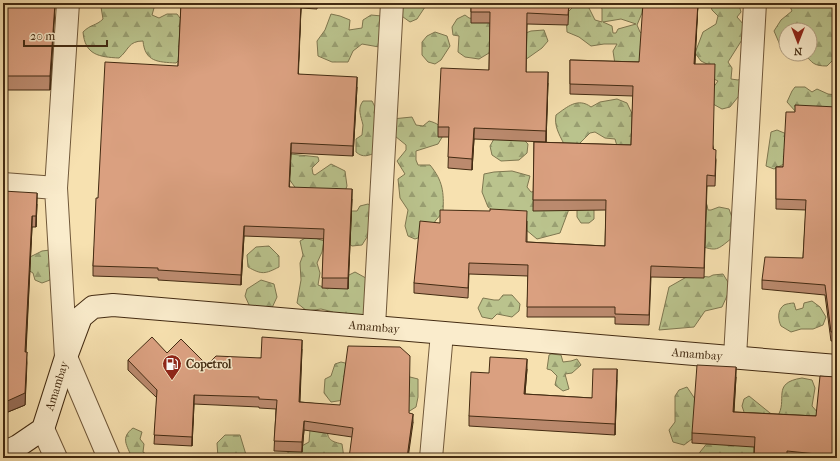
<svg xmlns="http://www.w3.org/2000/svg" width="840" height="461" font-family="'IM FELL French Canon',serif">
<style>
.forest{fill:url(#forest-firs);stroke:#7e7750;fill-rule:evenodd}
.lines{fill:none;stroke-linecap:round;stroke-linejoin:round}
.street-casing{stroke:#70583a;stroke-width:24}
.secondary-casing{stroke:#432b12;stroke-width:24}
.street{stroke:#faeccc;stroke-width:22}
.secondary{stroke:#faeccc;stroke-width:22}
.wall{fill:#bb8a6e;stroke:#432b12}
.shaded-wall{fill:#99705a;stroke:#432b12}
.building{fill:#daa080;stroke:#432b12}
.labels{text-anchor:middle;stroke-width:3;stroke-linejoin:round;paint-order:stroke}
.street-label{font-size:12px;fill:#432b12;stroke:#faeccc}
.poi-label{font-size:12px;font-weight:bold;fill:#432b12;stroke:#faeccc;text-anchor:start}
</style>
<defs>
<pattern id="forest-firs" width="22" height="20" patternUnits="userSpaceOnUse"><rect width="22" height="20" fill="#bac38d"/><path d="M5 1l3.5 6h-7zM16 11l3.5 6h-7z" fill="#999f72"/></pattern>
</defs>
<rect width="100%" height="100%" fill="#f7e1b0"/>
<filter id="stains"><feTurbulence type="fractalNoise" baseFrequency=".005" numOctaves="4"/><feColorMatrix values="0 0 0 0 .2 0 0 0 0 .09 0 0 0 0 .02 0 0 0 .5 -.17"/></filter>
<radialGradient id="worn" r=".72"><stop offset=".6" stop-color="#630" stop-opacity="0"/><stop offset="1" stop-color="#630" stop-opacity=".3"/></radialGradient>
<!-- forest -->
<path class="forest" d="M96,3h57l1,5 -2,7 7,3 8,-4h10l3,4 11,-4 -6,41 -9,8c-18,-1 -31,-1 -33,-22 -15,0 -14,9 -24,17 -20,-1 -34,-3 -36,-26 8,-8 13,-6 20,-13l-2,-12z
M398,3h66l-39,4 -8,12 -7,3 -11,-8z
M572,3h20l-3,5 6,12 7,2v-13l-2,-6h43l-1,10 -5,12 3,7 7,6 20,25 -52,1 -2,-13 4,-7h-13l-13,2 -12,-9 -12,-5 -1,-18 6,-6zM621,19l15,5 -18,5 -2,4h-3l-1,-7 -9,-4z
M710,3h31l-2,2 2,7 -4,5 7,8 1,10 -17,27 4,6 -1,11 7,1 2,-1 2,13 -12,15 -8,2 -9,-5 -3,-12 8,-11 -6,-3 -1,-12 -10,-5 -6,-8 8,-21 13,-8 2,-8 -6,-6z
M780,3h57v53l-10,10c-13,0 -15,-3 -22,-12h5v-24h-24v19l-6,-4 -6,-14 7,-11 11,-9 -3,-7z
M331,14l9,2 10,4 -1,10 13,-2 1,-8 8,-5 11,1 -3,31 -17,-3 -9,7 -5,11h-16l-14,-6 -1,-15 8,-11z
M465,15l4,3 21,3 4,19 -5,13 -10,6 -14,-2 -7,-5 1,-16 -6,-1 -1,-8 5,-8z
M544,30l4,11 -6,7 -17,12 -2,-26 8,-3z
M435,32l12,4 3,10 -9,14 -6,4 -7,-2 -6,-7v-13l5,-6z
M795,87h10l7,5 5,-3 11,5 9,1v19l-41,-2 -9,-10 5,-11z
M617,99l10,4 8,17 56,28 -74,-2 -2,-7 -10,-1 -10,-6 -5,1 -13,13 -13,-2c-5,-10 -10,-18 -8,-29 11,-8 22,-18 35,-8l9,-5z
M363,101h9l3,6 -1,6 5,7 -2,32c-9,4 -14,6 -21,0v-13l6,-4c0,-3 1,-7 1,-10 -2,-9 -6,-16 0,-24z
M412,117l4,8 7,1 6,-5c8,2 13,5 15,13l-6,10 -22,7v9l2,5h12c13,16 14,27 13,47l-7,8 -10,15 -11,4 -7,-3 -3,-10 3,-16 -8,-12 -2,-19 7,-5 -8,-13 9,-11v-5l-16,-13 2,-13z
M777,130l12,5 -1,10 -4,4 3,8 -1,6 -12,6 -8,-3 5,-34z
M520,136l8,8 -1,9 -8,7 -18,1 -9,-6 -2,-9 5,-9z
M290,154l28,3 1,4 -7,7 1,6 2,1 16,-11 14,7 2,15 -2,5 -48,-1 -11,-15z
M512,171l18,5 -3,11 4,5 13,-2 25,19 -9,24 -23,6 -12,-10 -26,-14 -11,-8 -6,-15 2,-18 10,-2z
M702,195l5,10 1,5h3l8,-3 10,2 5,14 -2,15c-15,12 -15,14 -34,7z
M368,204l12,8 -3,19 -10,6 -5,8 -10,1 -11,-8 3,-27h13l3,-5z
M582,204l12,6v9l-5,4h-8l-4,-6v-6z
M309,236l15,5 -2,11 -5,11 3,10 -2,12 10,4 5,-6 22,-11 18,10 2,23 -16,20 -19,2 -7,-15 -12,-3 -14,2 -10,-8 4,-23 -1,-17 3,-8 -3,-14z
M269,246l10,10v11c-14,7 -17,8 -31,0l-1,-12 9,-8z
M50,250l1,25 -1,5 -8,3 -7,-3 -2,-7 -5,-3 2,-13 12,-6z
M723,274l8,13 -9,20 -17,4 -11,16 -35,3 10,-43 21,-12 19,2 4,-2z
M261,280l13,4 3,13 -6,13 -21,-3 -5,-11 2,-7z
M503,295h9l8,9 -1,7 -7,6 -15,-3 -5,5 -10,-2 -4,-9 5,-10 11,2h5z
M812,301l8,6 6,10 -3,8 -10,4h-12l-10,3 -10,-6c-3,-6 -4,-16 3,-21 2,-1 7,-2 10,-2l2,7 7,-2 1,-5z
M551,354l10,1 2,7 8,-1 6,-2 4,6 -9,8 -7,1 4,15 -6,2 -8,-6 2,-9 -6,-6 -4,-1 2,-14z
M341,362l8,2 -5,36 -13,2 -7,-9 1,-14 6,-3 4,-12z
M406,376l12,3v18l-2,10 -13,8z
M802,378l10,2 3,8 -3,18 7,8 2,10 -75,-6 -4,-12 2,-7 5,-3 21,17 7,4c12,-17 -7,-34 25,-39z
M687,387l8,12 1,37 -12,9 -11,-3 -4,-12 6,-8v-26l4,-6z
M327,425c0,14 2,16 15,19l2,14h-74l10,-3h6l8,-10 4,3 11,-6 1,-12z
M133,428l9,4 -2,7 4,5 -1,8 9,6h-20c-5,-13 -12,-20 1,-30z
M225,435h15l7,23h-29l-1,-15z
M709,441l51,2 -1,15h-61l2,-6z"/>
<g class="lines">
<defs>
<path id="street" d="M68,3l-12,185 10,169 43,101
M3,184l53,4
M374,326l18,-323
M735,357l20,-354
M43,429l13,29
M431,458l11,-125"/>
<g id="secondary">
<path id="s1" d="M3,453l15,-7 25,-17 23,-72 15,-40 12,-10 20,-2 724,61"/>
</g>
</defs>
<!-- street casing -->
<use href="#street" class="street-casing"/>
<!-- secondary casing -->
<use href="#secondary" class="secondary-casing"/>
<!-- street -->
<use href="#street" class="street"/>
<!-- secondary -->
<use href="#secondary" class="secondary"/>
</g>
<!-- wall -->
<path class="wall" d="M3,3h52l-5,87h-47z
M162,3h156l-1,6 -16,-1 -3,66 59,13 -4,69 -62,-3 -2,34 63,12 -4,90 -26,-1 2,-49 -80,-3 -3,49 -83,-5v-2l-65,-2v-10l5,-68 80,-132 3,-59 -19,-1z
M471,3h98l-1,22 -41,-1 -1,48 22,11 -2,59 -72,-3 -2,31 -24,-2 1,-31h-11v-10l51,-57 1,-47h-19z
M698,3l-3,61 21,96 -1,26h-8l-3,92 -53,-1 -2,48 -34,-1v-7h-88l1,-41 -59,-2 -1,24 -54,-5v-10l26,-60 87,-2v21l78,4 1,-36 -73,1 1,-69 97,3 2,-49 -63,-2v-34l69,2z
M837,3v50h-2z
M837,107v234h-6l-6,-46 -63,-6v-9l41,-22 3,-48 -30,-1v-42h7l12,-55z
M3,191l34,13 -1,23h-4l-6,125 1,11 -2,42 -22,9z
M302,349l-2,53 109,11 4,10 -61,14 -48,-7 -2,22 -28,-1 2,-42 -17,-1v-1l-65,-3 -2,42 -38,-2 3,-46 -29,-28v-10l39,-7 40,12 54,-7z
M527,369l-2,25 67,4 25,-18 -2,55 -146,-9v-10l20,-43z
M736,377l-2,35 82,4 21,-39v81h-83v-11l-62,-4v-10z"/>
<!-- shaded-wall -->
<path class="shaded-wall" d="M55,3l-5,87v-14z
M301,3v5l-3,76v-10z
M698,3l-4,71v-10z
M548,72v11l-2,59v-11z
M357,77v10l-4,69v-10z
M474,128v11l-2,31v-11z
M291,143v10l-2,44v-10z
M352,189v10l-4,90v-11z
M37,193v11l-1,23v-11z
M32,216v11l-7,136v-11z
M244,226v10l-3,49v-10z
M302,340v9l-3,63v-10z
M27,352l-2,53 -22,9v-11z
M527,359v10l-3,35v-10z
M736,367v10l-3,44v-9z
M617,369v11l-2,55v-11z
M194,395v9l-2,42v-9z
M413,414v9l-5,35h-1z
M304,421v9l-2,22v-10z"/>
<!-- building -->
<path class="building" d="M3,3h52l-5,73h-47z
M181,3h120l-3,71 59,3 -4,69 -62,-3 -2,44 63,2 -4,89h-26l2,-49 -80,-3 -3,49 -83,-5v-2l-65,-2 3,-68h2l7,-136 73,4z
M471,3h98l-1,12 -41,-2 -1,59h22l-2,59 -72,-3 -2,31 -24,-2 1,-30h-11l3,-59 48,2 1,-58h-19z
M643,3h55l-4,61h21l-2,85 3,1 -1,26 -8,-1 -3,93 -53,-2 -2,49 -34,-1v-7h-88l1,-42 -59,-2 -1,25 -54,-5 6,-62 20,2v-13l50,1v-2l37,2 -1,31 79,4 1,-46h-73l1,-58 97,3 2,-59 -63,-2v-24l69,2z
M836,3h1v37h-2z
M795,105l42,2v224l-6,1 -6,-47 -63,-5 3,-23 38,1 3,-58 -30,-1v-32h7l3,-55h9z
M3,191l34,2 -1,23h-4l-7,136h2l-2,41 -22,10z
M152,337l15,16 14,-14 26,26 9,-9 45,2 1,-21 40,3 -3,62 41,3 8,-59 52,1 10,9 -1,57 4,1 -6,44h-58l4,-30 -49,-7 -2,21 -28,-1 3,-41 -18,-1v-2l-65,-2 -2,42 -38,-2 3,-45 -29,-30z
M490,357l37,2 -3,35 68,4 1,-29h24l-2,55 -146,-8 2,-44 18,1z
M697,365l39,2 -3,45 83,4 4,-40 17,1v79l-50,-5v7h-33l1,-21 -63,-4z
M226,456l32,2h-32z"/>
<!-- icons -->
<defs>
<symbol id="fuel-pin" viewBox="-11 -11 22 30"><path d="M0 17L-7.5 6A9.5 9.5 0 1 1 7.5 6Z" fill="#8f2418" stroke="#faeccc"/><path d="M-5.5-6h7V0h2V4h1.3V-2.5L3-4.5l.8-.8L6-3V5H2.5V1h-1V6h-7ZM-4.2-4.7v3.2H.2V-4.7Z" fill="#fff"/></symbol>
</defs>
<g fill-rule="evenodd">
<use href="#fuel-pin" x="161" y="353" width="22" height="30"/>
</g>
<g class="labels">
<!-- street labels -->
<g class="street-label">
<text dy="4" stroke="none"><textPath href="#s1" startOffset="463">Amambay</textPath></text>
<text dy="4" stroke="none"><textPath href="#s1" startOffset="787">Amambay</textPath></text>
<text dy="4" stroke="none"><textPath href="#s1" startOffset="92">Amambay</textPath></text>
</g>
<!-- poi labels -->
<g class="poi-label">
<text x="186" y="368">Copetrol</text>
</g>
</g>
<!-- margin -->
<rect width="840" height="461" fill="none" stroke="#f7e1b0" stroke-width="16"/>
<rect x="4" y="4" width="832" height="453" fill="none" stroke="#432b12" stroke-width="2"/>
<rect x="8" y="8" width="824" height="445" fill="none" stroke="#432b12"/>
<!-- north arrow -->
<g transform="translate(798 42) rotate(180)"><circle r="19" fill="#faeccc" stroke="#b19f82"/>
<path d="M0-3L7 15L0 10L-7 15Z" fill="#8f2418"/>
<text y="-6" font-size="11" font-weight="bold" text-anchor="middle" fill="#432b12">N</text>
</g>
<!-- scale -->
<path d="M24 40v6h83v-6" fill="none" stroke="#432b12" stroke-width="2"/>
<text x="30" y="40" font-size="12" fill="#432b12" stroke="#faeccc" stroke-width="3" paint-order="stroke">20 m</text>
<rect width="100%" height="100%" filter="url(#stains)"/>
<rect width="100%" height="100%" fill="url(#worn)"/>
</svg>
